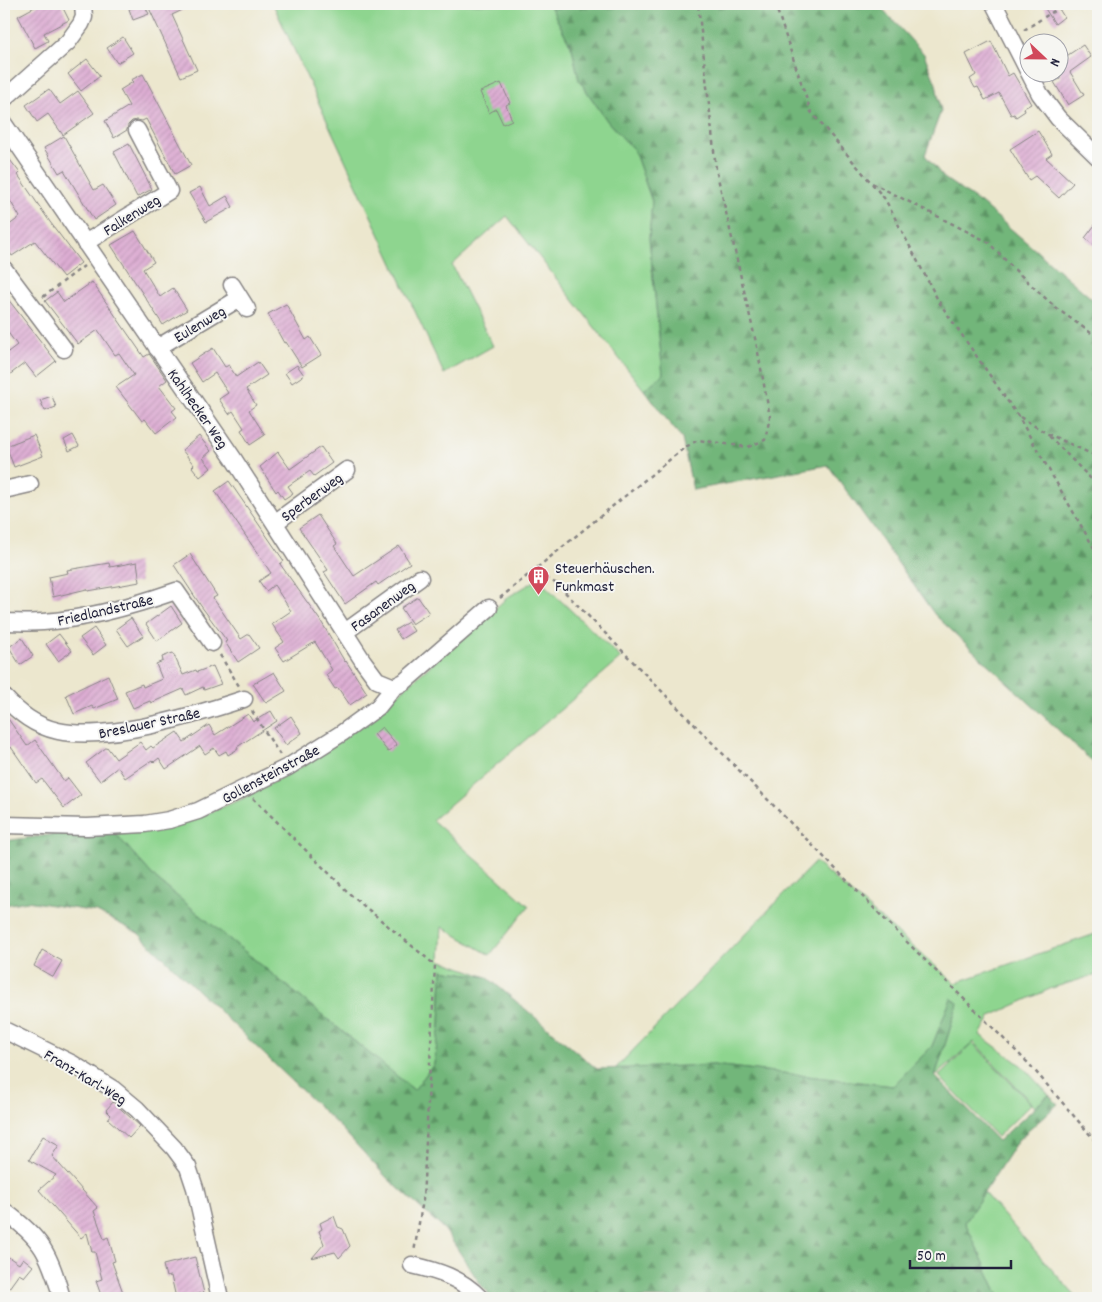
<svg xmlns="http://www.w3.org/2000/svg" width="1102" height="1302" font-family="Dekko,sans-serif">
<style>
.grass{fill:#8ed58f;stroke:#587c65}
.forest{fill:url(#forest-firs);stroke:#4a6c5a}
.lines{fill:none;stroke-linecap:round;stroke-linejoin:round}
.stream{stroke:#6dbae7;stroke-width:4}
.building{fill:url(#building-hatch)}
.minor-casing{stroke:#878484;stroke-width:19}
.path{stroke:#878484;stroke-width:2.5;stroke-dasharray:4 4;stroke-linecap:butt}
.minor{stroke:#fff;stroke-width:16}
.labels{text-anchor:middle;stroke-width:4;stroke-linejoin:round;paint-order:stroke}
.street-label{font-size:16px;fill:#22223b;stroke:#f6f6f2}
.poi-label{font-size:16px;fill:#22223b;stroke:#f6f6f2;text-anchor:start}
</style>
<defs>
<pattern id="forest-firs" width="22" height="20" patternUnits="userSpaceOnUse" patternTransform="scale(1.25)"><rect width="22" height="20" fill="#72b67a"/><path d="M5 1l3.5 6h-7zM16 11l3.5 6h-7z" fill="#5d9465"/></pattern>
<pattern id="building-hatch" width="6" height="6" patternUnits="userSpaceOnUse" patternTransform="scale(1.25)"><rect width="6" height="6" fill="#ddadd3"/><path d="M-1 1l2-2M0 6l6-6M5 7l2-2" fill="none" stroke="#bd95b6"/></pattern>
</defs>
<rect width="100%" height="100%" fill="#f6f6f2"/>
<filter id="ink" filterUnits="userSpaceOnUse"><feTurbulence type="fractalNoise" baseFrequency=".02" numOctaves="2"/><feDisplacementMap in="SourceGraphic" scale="10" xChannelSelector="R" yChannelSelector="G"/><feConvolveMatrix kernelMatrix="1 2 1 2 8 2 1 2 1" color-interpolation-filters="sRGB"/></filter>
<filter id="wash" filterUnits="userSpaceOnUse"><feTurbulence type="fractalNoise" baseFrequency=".0096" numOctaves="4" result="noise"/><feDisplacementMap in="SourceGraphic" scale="20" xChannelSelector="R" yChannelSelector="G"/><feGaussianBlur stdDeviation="1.12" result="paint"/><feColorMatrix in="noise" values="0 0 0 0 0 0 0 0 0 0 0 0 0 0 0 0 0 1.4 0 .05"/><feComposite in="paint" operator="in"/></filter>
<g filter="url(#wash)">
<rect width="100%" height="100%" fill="#ece7ce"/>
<!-- grass -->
<path class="grass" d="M273,4h276l23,44 7,32 29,42 26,28 18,52 -3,36 14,137 -19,15 -137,-174 -55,49 41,81 -49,28z
M538,579l83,79 -189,162 97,86 -39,49 -48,-28 -2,33 47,17 -45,-7 -2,56 -6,38 -20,26 -258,-211 -42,-47 85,-15 43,-18 63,-34 75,-55 128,-113z
M815,862l140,121 143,-50v41l-46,14 -61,28 -11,19 42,31 27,29 -14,12 -61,-65 -39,34 23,-72 -7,-5 -19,47 -39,40 -180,-21 -98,4z
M973,1043l58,61 -34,33 -58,-61z
M984,1193l93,105h-77l-35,-76z"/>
<!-- forest -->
<path class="forest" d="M549,4h329l46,50 12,30 5,27 -16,44 19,23 38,26 116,100v463l-163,-152 -107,-150 -135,25 -11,-51 -38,-49 19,-16 -14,-136 3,-37 -18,-51 -26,-28 -29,-42 -7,-32z
M114,832l42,47 258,211 20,-26 6,-38 2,-56 45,7 110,92 116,-4 180,21 39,-40 19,-48 7,5 -23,73 63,65 51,-46 9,9 -40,36 -53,82 35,76h-508l-11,-13 -36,-55 -58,-52 -45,-49 -204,-196 -41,-21 -70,-11 -23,4v-64l54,-7z"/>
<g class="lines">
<!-- stream -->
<path class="stream" d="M1095,4l3,3"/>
</g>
<g id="blocks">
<!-- building -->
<path class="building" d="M40,4h21l8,16 -25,13 4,8 -13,7 -17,-32z
M142,4h2l5,10 -16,6 -4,-11z
M158,4h37l-23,11 25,55 -16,7 -32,-69z
M1042,4h14l8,13 -9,7z
M123,37l10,16 -16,10 -10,-15z
M991,41l17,35 5,-3 18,31 -7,4 1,3 -9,6 -2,-3 -3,1 -12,-22 -14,7 -7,-13 -3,1 -5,-9 6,-4 -10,-21z
M1083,45l8,12 -21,15 14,23 -16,10 -14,-23 6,-3v-24l2,4z
M87,59l13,17 -19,15 -13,-17z
M143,74l48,91 -16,9 -29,-55 -4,2 -5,-1 -5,1 -4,4 -1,5 -13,8 -9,-17 24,-15 -9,-16 13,-8 -2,-2z
M501,83l9,20 -4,2 6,15 -9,4 -7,-15 -7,4 -9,-21z
M49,89l11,15 18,-13 16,22 -31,22 -15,-21 -11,8 -11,-17z
M1038,131l14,23 -6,4 27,25 -14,15 -24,-22 -6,4 -19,-31z
M64,136l30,54 9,-5 13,20 -22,15 -30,-50 -5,3 -15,-25z
M129,144l23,45 -15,8 -23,-45z
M4,152l16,21 -2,2 32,47 31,41 -18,14 -28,-36 -23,15 -8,-13v-14l16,-12 -11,-18 -5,3z
M200,187l10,19 17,-10 6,11 -27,15 -17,-29z
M1098,221v28l-13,-11z
M135,231l19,31 -11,7 17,28 13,-9 14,22 -24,15 -52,-80z
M92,282l52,75 5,-3 1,1 17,25 -8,6 17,22 -4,3 5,6 -21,16 -11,-14 -3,2 -26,-34 18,-12 -15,-22 -4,2 -17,-25 -20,14 -33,-43 12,-9 7,10z
M4,294l52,67 -20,16 -11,-14 -21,16v-24l13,-10 -13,-18z
M286,304l20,36 4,-3 11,18 -19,12 -16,-25 -2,1 -16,-29z
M213,348l12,19 4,-2 7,12 22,-15 9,13 -21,14 10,16 -7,5 16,25 -15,10 -9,-15 3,-2 -11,-17 -4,3 -10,-15 9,-6 -13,-20 -13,9 -12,-19z
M297,365l7,10 -12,8 -7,-10z
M52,396l4,11 -11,4 -5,-11z
M34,435l9,21 -29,11 -8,-21z
M73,435l6,11 -10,5 -5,-11z
M199,436l12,15 -8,7 8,10 -11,9 -8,-10 2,-2 -12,-15z
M321,447l11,16 -18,13 -4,-5 -22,15 5,7 -9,6 -6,-9 -2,2 -16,-25 18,-15 12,17z
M229,481l55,80 -4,3 42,59 23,39 1,-1 21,32 -17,12 -12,-17 -3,1 -9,-14 6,-5 -17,-28 -31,19 -9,-13 9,-6 -12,-18 19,-13 -17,-26 -8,6 -7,-10 12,-8 -56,-82z
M318,515l19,29 -3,2 20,30 45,-30 11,17 -32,22 -2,-3 -31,22 -21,-32 4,-2 -29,-42z
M190,554l27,42 -4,2 28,41 8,-5 10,14 -21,14 -13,-20 2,-1 -26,-35 -27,-41z
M137,562l3,20 -52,9 -1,-2 -34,8 -4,-20 19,-4 -1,-3 42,-7 1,4z
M418,597l11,16 -17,11 -11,-16z
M171,606l11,17 -25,18 -11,-17z
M131,618l12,18 -15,10 -12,-17z
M408,622l6,9 -13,8 -6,-9z
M94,628l12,17 -13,10 -13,-17z
M59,634l13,17 -14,10 -12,-17z
M22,638l11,18 -13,9 -11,-18z
M173,653l10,22 13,-5 1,2 16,-6 8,18 -17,6 -1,-3 -17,8 -3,-6 -32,14 -1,-2 -17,7 -8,-17 17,-7 1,3 19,-8 -6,-15 7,-3 -1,-4z
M274,672l12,19 -20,12 -13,-19z
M108,675l10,24 -24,10 -2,-3 -18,8 -8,-19z
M271,711l6,10 -40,26 1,2 -10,6 -2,-4 -7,4 -5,-7 -9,6 -5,-8 -34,23 -7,-11 -5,4 -2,-2 -27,18 -7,-11 -18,14 -14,-18 21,-16 9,12 24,-17 6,8 5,-4 2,2 24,-16 7,10 25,-17 6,10 33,-21 5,8z
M4,713l23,33 8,-6 29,41 4,-3 13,17 -17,13 -22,-29 -6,4 -25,-36 -7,5z
M291,716l11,17 -16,12 -12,-17z
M382,727l15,18 -9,7 -14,-18z
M42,950l20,11 -9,16 -19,-11z
M113,1102l27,24 -11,12 -21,-19 3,-4 -5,-5z
M43,1136l16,9 -7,11 46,52 -4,3 10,28 4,-2 7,24 -3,1 13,36h-23l-6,-17 6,-2 -7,-27h-3l-5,-19 -6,5 -42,-48 17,-15 -27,-15z
M334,1216l4,11 5,2 7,17 -11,12 -4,-6 -23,6 12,-14 -5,-13 3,-2 -2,-6z
M4,1254l15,10 4,-6 10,8 -9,11 -5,-3 -15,21z
M195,1257l9,36 -28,5 -5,-22 -5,1 -3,-12z"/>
</g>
</g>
<g filter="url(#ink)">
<use href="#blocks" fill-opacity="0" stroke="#878484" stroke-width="1"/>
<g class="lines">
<defs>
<path id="minor" d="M994,4l46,90 18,24 40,39
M4,99l64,-57 13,-18 3,-7 -1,-13
M4,124l229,334 130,203 14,19 17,7
M85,243l84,-52 -32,-61
M4,269l60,80
M232,285l15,24
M157,348l83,-50
M4,490l26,-6
M276,522l71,-52
M4,622c13,0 26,1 39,0 45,-3 90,-16 133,-31l36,52
M345,632l75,-54
M4,697c15,16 31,29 54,34 50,11 137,-16 186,-32
M4,825l83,2 58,-3 24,-4 29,-9 90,-44 54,-34 36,-26 16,-20 10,-5 85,-74
M4,1030l69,34 40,25 24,20 37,39 14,19 7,21 25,110
M4,1211c39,28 45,43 58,87
M412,1265c26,6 49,13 68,33"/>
</defs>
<!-- minor casing -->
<use href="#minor" class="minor-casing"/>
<!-- path -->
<path class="path" d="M775,4l36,108 74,87 54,103 79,114 80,139
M1024,30l41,-26
M872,183l116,59 26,27 42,39 42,30
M43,297l41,-31
M1020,417l26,16 52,24
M1049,436l49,50
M531,572l15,6 11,6 350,358 123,123 68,79
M500,598l184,-150 14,-8 50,7 17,-7 5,-23 -13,-70 -41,-178 -18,-165
M220,655l19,31
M252,711l28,44
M253,798l99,98 83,69 -12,235 -9,52"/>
<!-- minor -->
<use href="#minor" class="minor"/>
</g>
</g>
<!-- icons -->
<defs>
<symbol id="building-pin" viewBox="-11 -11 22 30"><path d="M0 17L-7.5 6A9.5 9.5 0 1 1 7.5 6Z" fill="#d1495b" stroke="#f6f6f2"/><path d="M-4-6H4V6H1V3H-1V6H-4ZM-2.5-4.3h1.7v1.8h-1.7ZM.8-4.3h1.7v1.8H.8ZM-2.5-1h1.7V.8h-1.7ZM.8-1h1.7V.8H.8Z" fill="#fff"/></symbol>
</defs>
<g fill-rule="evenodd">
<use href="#building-pin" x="526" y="564" width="25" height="34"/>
</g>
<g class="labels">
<!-- street labels -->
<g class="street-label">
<text transform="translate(131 214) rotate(-32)" y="6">Falkenweg</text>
<text transform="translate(199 323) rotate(-31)" y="6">Eulenweg</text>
<text transform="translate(199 408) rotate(55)" y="6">Kahlhecker Weg</text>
<text transform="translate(311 496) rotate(-36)" y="6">Sperberweg</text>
<text transform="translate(382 605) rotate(-36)" y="6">Fasanenweg</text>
<text transform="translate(105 609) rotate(-13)" y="6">Friedlandstraße</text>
<text transform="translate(149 722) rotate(-12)" y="6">Breslauer Straße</text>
<text transform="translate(270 773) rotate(-28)" y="6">Gollensteinstraße</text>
<text transform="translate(86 1076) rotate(31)" y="6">Franz-Karl-Weg</text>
</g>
<!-- poi labels -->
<g class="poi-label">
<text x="555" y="573">Steuerhäuschen.<tspan x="555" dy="18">Funkmast</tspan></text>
</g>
</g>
<!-- margin -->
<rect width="1102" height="1302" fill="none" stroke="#f6f6f2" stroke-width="20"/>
<!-- north arrow -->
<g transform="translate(1044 58) rotate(112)"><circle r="24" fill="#f6f6f2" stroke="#a1a1a9"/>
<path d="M0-4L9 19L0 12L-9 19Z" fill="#d1495b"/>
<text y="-8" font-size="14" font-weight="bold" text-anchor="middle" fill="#22223b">N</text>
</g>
<!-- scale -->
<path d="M910 1260v8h101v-8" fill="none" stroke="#22223b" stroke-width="2.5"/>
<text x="917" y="1260" font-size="15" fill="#22223b" stroke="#f6f6f2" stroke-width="4" paint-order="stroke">50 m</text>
</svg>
